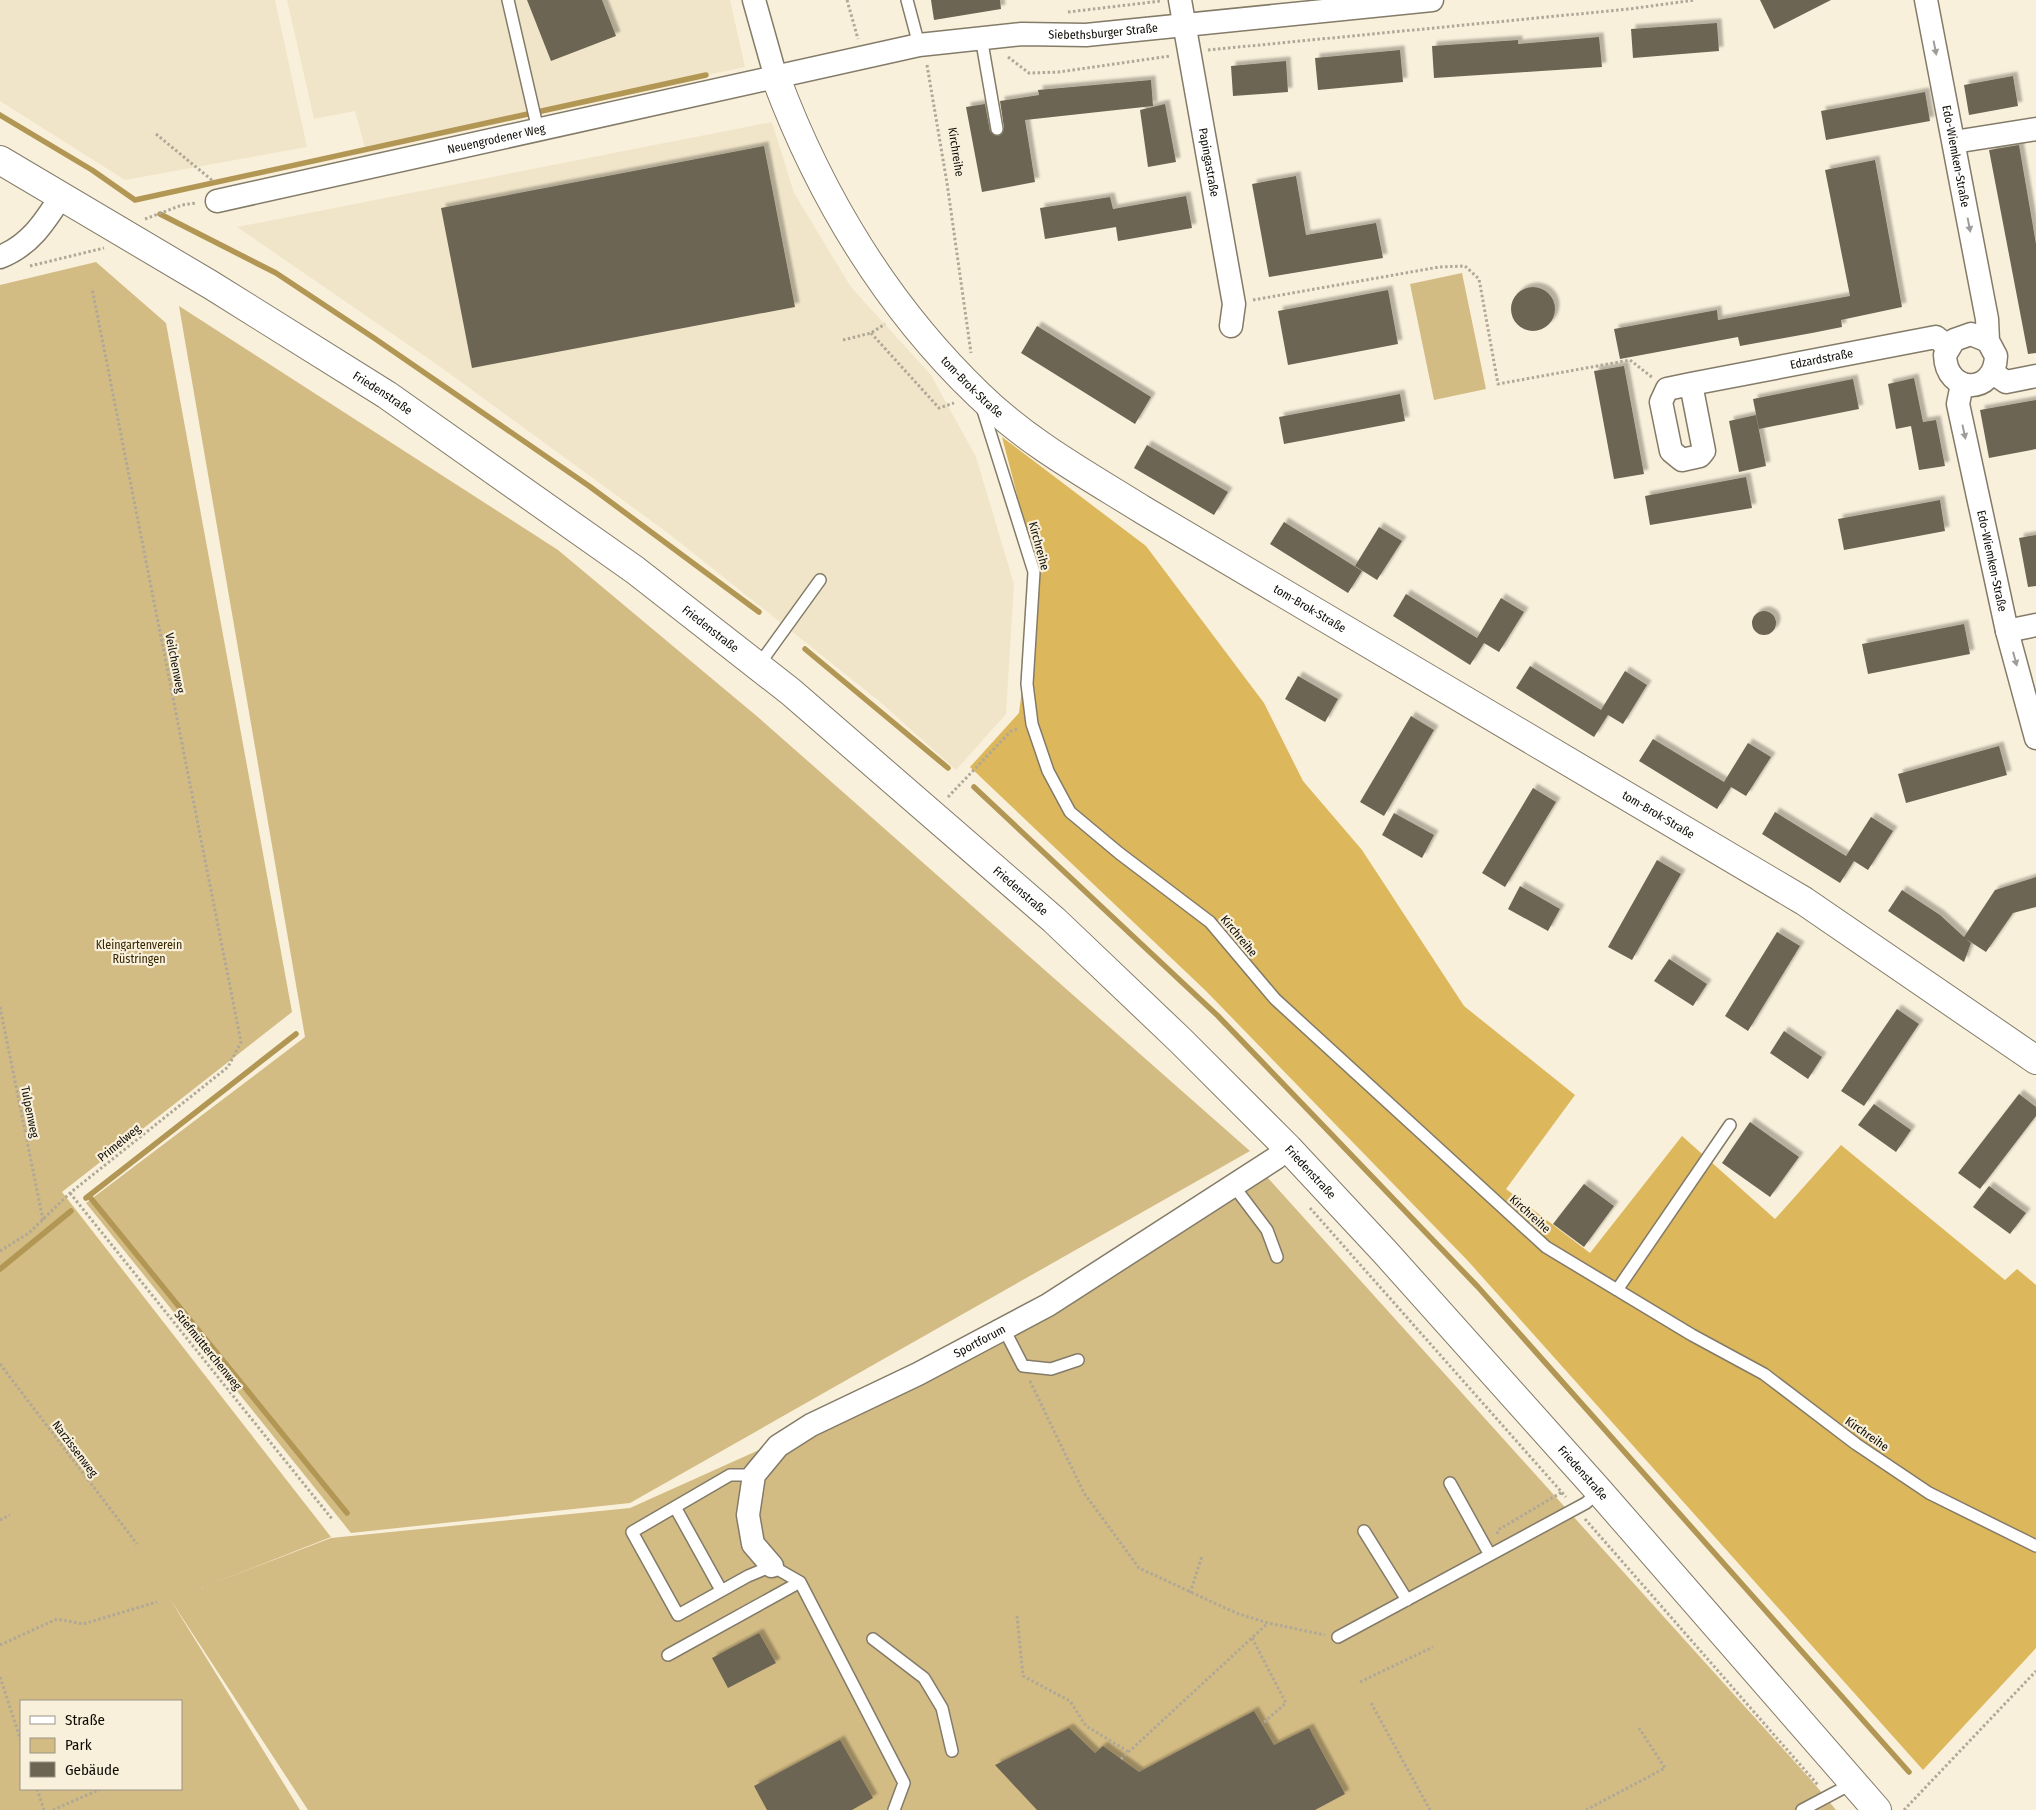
<svg xmlns="http://www.w3.org/2000/svg" width="2036" height="1810" font-family="'Fira Sans Condensed',sans-serif">
<style>
.built{fill:#f1e5c9}
.green{fill:#d3bb84;fill-rule:evenodd}
.forest{fill:#ddb75b}
.lines{fill:none;stroke-linecap:round;stroke-linejoin:round}
.stream{stroke:#b29654;stroke-width:5.5}
.building{fill:#6d6553;filter:url(#shadow)}
.lane-casing{stroke:#837b68;stroke-width:14}
.street-casing{stroke:#837b68;stroke-width:25}
.secondary-casing{stroke:#837b68;stroke-width:30}
.path{stroke:#afa898;stroke-width:3;stroke-dasharray:2.5 2.5;stroke-linecap:butt}
.lane{stroke:#fff;stroke-width:11}
.street{stroke:#fff;stroke-width:22}
.secondary{stroke:#fff;stroke-width:28}
.oneway{fill:#9f9d9b}
.labels{text-anchor:middle;stroke-width:4.5;stroke-linejoin:round;paint-order:stroke}
.street-label{font-size:12px;fill:#0e0b05;stroke:#f9f0db}
.park-label{font-size:12px;fill:#362700;stroke:#f9f0db}
</style>
<defs>
<filter id="shadow"><feDropShadow dx="4.5" dy="-4.5" stdDeviation="1" flood-color="#0004"/></filter>
</defs>
<rect width="100%" height="100%" fill="#f9f0db"/>
<!-- built -->
<path class="built" d="M0,0h275l32,147 -182,33 -125,-79z
M287,0h443l15,67 -380,81 -10,-37 -41,8z
M772,122l22,71 57,94 80,88 45,82 38,127 -8,130 -50,56 -77,-69 -211,-168 -229,-167 -202,-139z"/>
<!-- green -->
<path class="green" d="M96,262l70,61 126,689 -230,180 269,345 -130,51 130,-50 299,-30 402,-181 235,-150 545,604 24,29h-1528l-138,-211 130,211h-300v-1525zM21,1701h160v88h-160z
M1462,273l24,116 -52,11 -24,-116z
M179,306l379,244 201,168 491,433 -620,352 -279,30 -265,-330 219,-166z"/>
<!-- forest -->
<path class="forest" d="M1002,437l144,109 118,157 39,78 59,69 102,156 111,89 -69,94 84,64 92,-117 93,83 66,-74 164,135 12,-11 19,16v363l-113,122 -455,-509 -262,-270 -236,-224 49,-54 18,-142z"/>
<g class="lines">
<!-- stream -->
<path class="stream" d="M0,115l92,55 43,30 571,-125
M160,214l116,59 98,65 215,148 170,126
M805,649l143,119
M974,787l244,229 260,271 431,485
M89,1196l258,317
M86,1198l210,-164
M0,1269l71,-58"/>
</g>
<!-- building -->
<path class="building" d="M527,0h75l14,36 -65,25z
M931,0h69l1,9 -67,11z
M1760,0h71l-57,29z
M1717,23l2,28 -86,7 -2,-29z
M1599,37l3,30 -168,11 -2,-32 86,-6v4z
M1400,50l3,32 -85,8 -3,-32z
M1286,61l2,31 -55,4 -2,-30z
M2013,76l5,30 -49,9 -5,-30z
M1151,80l2,26 -128,14 10,62 -53,10 -16,-85 19,-3 5,27 8,5 4,-2 2,-6 -4,-27 39,-6 -1,-5z
M1925,92l5,29 -104,19 -5,-29z
M1165,104l11,58 -28,5 -8,-57z
M2019,145l17,99v109l-8,1 -39,-204z
M764,146l31,161 -323,61 -31,-160z
M1875,160l27,147 -61,13 1,7 -30,6 -72,13 -2,-9 -118,22 -6,-30 103,-19 1,10 132,-24 -25,-126z
M1296,176l10,59 70,-12 7,35 -114,19 -17,-93z
M1186,196l6,32 -74,13 -2,-14 -71,12 -5,-31 70,-11 3,12z
M1511 309a22 22 0 1 1 44 0a22 22 0 1 1-44 0Z
M1388,290l10,54 -110,21 -10,-54z
M1037,326l114,71 -16,27 -114,-71z
M1624,366l20,108 -30,5 -20,-108z
M1914,378l9,44 13,-2 9,46 -26,4 -8,-44 -15,3 -8,-45z
M1853,379l6,30 -100,20 -6,-30z
M1400,394l5,27 -121,23 -5,-27z
M2036,400v49l-47,9 -9,-48z
M1756,415l10,51 -27,6 -10,-51z
M1147,445l81,47 -14,23 -80,-47z
M1746,477l6,31 -102,17 -5,-29z
M1940,500l5,31 -101,19 -6,-31z
M1284,522l78,49 -14,22 -78,-49z
M1379,527l23,14 -25,39 -22,-14z
M2036,535v51l-8,1 -9,-49z
M1406,594l71,44 24,-40 23,14 -25,40 -15,-9 -14,22 -77,-49z
M1752 623a12 12 0 1 1 24 0a12 12 0 1 1-24 0Z
M1964,624l6,30 -102,20 -6,-30z
M1530,666l71,44 24,-39 22,14 -24,39 -15,-9 -14,22 -78,-49z
M1298,676l40,23 -13,23 -40,-23z
M1411,716l23,14 -50,86 -24,-14z
M1653,739l71,43 24,-39 23,14 -25,39 -15,-9 -14,22 -78,-48z
M1999,746l8,29 -101,28 -8,-29z
M1533,788l23,14 -51,85 -23,-14z
M1775,812l79,49 -14,22 -78,-49z
M1394,813l40,22 -12,23 -40,-23z
M1871,817l22,14 -25,39 -22,-14z
M1657,860l24,14 -49,86 -24,-13z
M2036,877v30l-23,6 -27,39 -20,-13 5,4 -7,19 -76,-51 14,-21 38,25 24,22 31,-47z
M1520,886l40,23 -12,22 -40,-22z
M1777,932l23,14 -52,85 -23,-15z
M1669,959l38,25 -14,22 -39,-25z
M1897,1009l22,15 -55,82 -23,-15z
M1784,1031l38,26 -14,22 -38,-26z
M2019,1094l17,13v9l-56,73 -22,-16z
M1874,1104l37,26 -15,22 -38,-27z
M1750,1122l49,35 -29,40 -48,-34z
M1584,1184l30,22 -30,41 -31,-23z
M1989,1186l37,27 -16,21 -37,-27z
M759,1633l17,30 -48,25 -16,-30z
M1254,1711l20,34 35,-17 36,66 -30,16h-278l-42,-45 74,-37 26,25 8,-7 36,26z
M840,1740l33,58 -21,12h-85l-13,-24z"/>
<g class="lines">
<defs>
<path id="lane" d="M508,0l30,130
M907,0l12,45
M981,37l16,92
M982,407l52,165 -7,112 5,40 16,47 22,41 49,41 91,69 65,77 271,248 146,88 72,39 92,70 73,49 107,53
M758,666l62,-86
M1233,1185l34,45 10,27
M1617,1290l113,-165
M1004,1329l19,37 28,3 27,-9
M754,1475h-24l-98,57 46,83 70,-39 24,-10 28,16 104,201 -10,27
M1450,1483l40,72
M675,1507l46,83
M1364,1531l43,69
M1338,1637l248,-134 13,-12
M873,1639l51,39 18,30 10,43
M668,1655l132,-73
M1802,1810l51,-27"/>
<g id="street">
<path d="M754,0l22,78"/>
<path id="s1" d="M1180,0l54,304 -3,22"/>
<path id="s2" d="M1926,0l61,319 1,22 8,15c-1,39 -50,39 -51,-1l9,-15 17,-6 17,7"/>
<path d="M1954,142l82,-13"/>
<path id="s3" d="M217,201l702,-156 103,-11 64,1 346,-35"/>
<path d="M0,257c29,-11 44,-34 60,-59"/>
<path d="M1993,373l13,9 30,-6"/>
<path id="s4" d="M1691,384l13,67 -4,5 -18,4 -11,-9 -10,-49 6,-13 24,-5 245,-47 12,10"/>
<path id="s5" d="M1962,384l-4,20 49,227 29,107"/>
<path d="M2007,631l29,-6"/>
<path id="s6" d="M772,1566l-19,-22 -5,-29 6,-40 24,-29 33,-21 107,-51 130,-69 228,-147 12,-10"/>
</g>
<g id="secondary">
<path id="s7" d="M776,78c44,118 111,229 203,317 48,47 108,80 164,115l661,391 232,159"/>
<path id="s8" d="M0,160l211,125 176,110 248,175 156,122 263,228 126,120 108,108 97,104 214,239 278,319"/>
</g>
</defs>
<!-- lane casing -->
<use href="#lane" class="lane-casing"/>
<!-- street casing -->
<use href="#street" class="street-casing"/>
<!-- secondary casing -->
<use href="#secondary" class="secondary-casing"/>
<!-- path -->
<path class="path" d="M847,0l11,39
M1068,12l93,-11
M1208,50l421,-41 66,-9
M1008,57l21,16 30,-1 111,-16
M927,65l20,118 24,170
M156,134l57,47
M145,219l37,-14 14,-2
M30,266l74,-18
M1253,300l186,-33 26,-1 14,13 19,105 132,-24 23,18
M871,333l68,75 15,-5
M843,340l28,-7 14,-9
M948,797l63,-66 6,-2
M0,1007l43,213
M70,1193l262,326
M1310,1208l256,289
M0,1251l29,-18 41,-40 158,-126 13,-25 -149,-754
M0,1364l137,180
M1030,1381l54,112 55,75 97,45 32,10 57,12
M1585,1519l233,266
M0,1520l10,-5
M1497,1534l1,-4 64,-38
M1190,1593l12,-37
M1017,1616l6,60 47,25 16,25 43,26
M1252,1638l34,65 -24,21
M0,1645l57,-26 26,5 74,-22
M0,1677l21,64
M1360,1682l73,-35
M1371,1703l59,107
M1121,1759l147,-136
M37,1789l7,21
M53,1810l48,-21
M1586,1810l79,-42 -26,-40
M1904,1810l132,-139"/>
<!-- lane -->
<use href="#lane" class="lane"/>
<!-- street -->
<use href="#street" class="street"/>
<!-- secondary -->
<use href="#secondary" class="secondary"/>
</g>
<!-- one-way arrows -->
<defs><path id="oneway-solid" d="M-6-.8H1V-3.2L6.5 0L1 3.2V.8H-6Z" transform="scale(1.25)"/></defs>
<g class="oneway">
<use href="#oneway-solid" transform="translate(1935 48) rotate(79)"/>
<use href="#oneway-solid" transform="translate(1969 225) rotate(79)"/>
<use href="#oneway-solid" transform="translate(1964 432) rotate(78)"/>
<use href="#oneway-solid" transform="translate(2015 659) rotate(75)"/>
</g>
<g class="labels">
<!-- street labels -->
<g class="street-label">
<text dy="4" stroke="none"><textPath href="#s3" startOffset="904">Siebethsburger Straße</textPath></text>
<text dy="4" stroke="none"><textPath href="#s3" startOffset="286">Neuengrodener Weg</textPath></text>
<text transform="translate(956 152) rotate(81)" y="4">Kirchreihe</text>
<text dy="4" stroke="none"><textPath href="#s2" startOffset="159">Edo-Wiemken-Straße</textPath></text>
<text dy="4" stroke="none"><textPath href="#s1" startOffset="165">Papingastraße</textPath></text>
<text dy="4" stroke="none"><textPath href="#s4" startOffset="329">Edzardstraße</textPath></text>
<text dy="4" stroke="none"><textPath href="#s7" startOffset="369">tom-Brok-Straße</textPath></text>
<text dy="4" stroke="none"><textPath href="#s8" startOffset="448">Friedenstraße</textPath></text>
<text transform="translate(1039 546) rotate(75)" y="4">Kirchreihe</text>
<text dy="4" stroke="none"><textPath href="#s5" startOffset="181">Edo-Wiemken-Straße</textPath></text>
<text dy="4" stroke="none"><textPath href="#s7" startOffset="774">tom-Brok-Straße</textPath></text>
<text dy="4" stroke="none"><textPath href="#s8" startOffset="852">Friedenstraße</textPath></text>
<text transform="translate(175 663) rotate(79)" y="4">Veilchenweg</text>
<text dy="4" stroke="none"><textPath href="#s7" startOffset="1179">tom-Brok-Straße</textPath></text>
<text dy="4" stroke="none"><textPath href="#s8" startOffset="1258">Friedenstraße</textPath></text>
<text transform="translate(1239 936) rotate(50)" y="4">Kirchreihe</text>
<text transform="translate(30 1112) rotate(79)" y="4">Tulpenweg</text>
<text transform="translate(119 1143) rotate(-39)" y="4">Primelweg</text>
<text dy="4" stroke="none"><textPath href="#s8" startOffset="1662">Friedenstraße</textPath></text>
<text transform="translate(1530 1214) rotate(42)" y="4">Kirchreihe</text>
<text dy="4" stroke="none"><textPath href="#s6" startOffset="364">Sportforum</textPath></text>
<text transform="translate(208 1350) rotate(51)" y="4">Stiefmütterchenweg</text>
<text transform="translate(1867 1434) rotate(35)" y="4">Kirchreihe</text>
<text transform="translate(75 1449) rotate(53)" y="4">Narzissenweg</text>
<text dy="4" stroke="none"><textPath href="#s8" startOffset="2068">Friedenstraße</textPath></text>
</g>
<!-- park labels -->
<g class="park-label">
<text x="139" y="949">Kleingartenverein<tspan x="139" dy="14">Rüstringen</tspan></text>
</g>
</g>
<!-- legend -->
<rect x="20" y="1700" width="162" height="90" fill="#f9f0db" stroke="#9b9485"/>
<rect x="30" y="1716" width="25" height="8" fill="#ffffff" stroke="#9b9485"/>
<text x="65" y="1725" font-size="15" fill="#0e0b05">Straße</text>
<rect x="30" y="1738" width="25" height="15" fill="#d3bb84" stroke="#9b9485"/>
<text x="65" y="1750" font-size="15" fill="#0e0b05">Park</text>
<rect x="30" y="1762" width="25" height="15" fill="#6d6553" stroke="#9b9485"/>
<text x="65" y="1775" font-size="15" fill="#0e0b05">Gebäude</text>
</svg>
